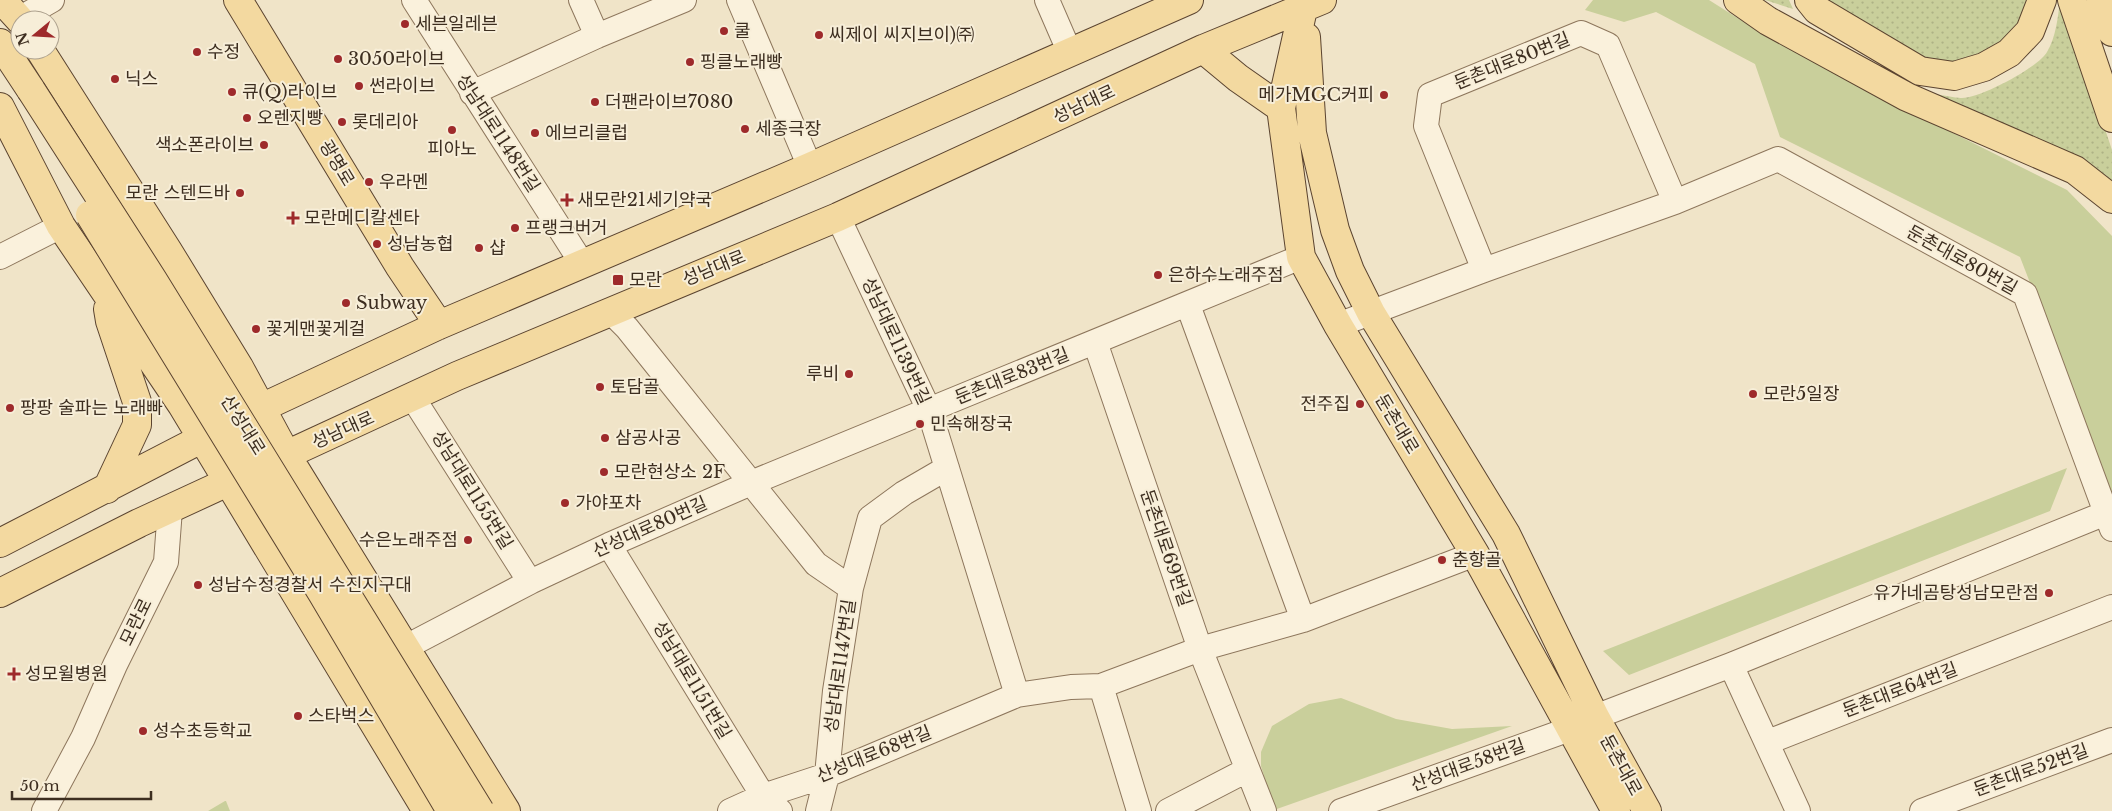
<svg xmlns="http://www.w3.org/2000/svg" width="2112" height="811" font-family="'Libre Baskerville','Noto Sans KR',serif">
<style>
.grass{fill:url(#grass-dots)}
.park{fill:#c9cf9b}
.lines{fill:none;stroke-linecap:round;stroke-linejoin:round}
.minor-casing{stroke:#8d765c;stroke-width:26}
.major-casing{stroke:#5b4430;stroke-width:30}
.minor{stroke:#faf1dc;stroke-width:24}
.major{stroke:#f3d9a0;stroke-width:28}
.major-bridge-casing{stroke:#5b4430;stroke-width:30;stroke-linecap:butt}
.major-bridge{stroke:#f3d9a0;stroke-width:28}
.poi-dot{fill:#9e2a2b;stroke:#f7eed8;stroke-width:2}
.labels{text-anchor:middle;stroke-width:4;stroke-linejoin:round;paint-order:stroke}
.poi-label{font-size:18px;fill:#3d2e20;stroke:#f7eed8;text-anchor:start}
.street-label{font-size:18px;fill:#3d2e20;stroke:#f7eed8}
</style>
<defs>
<pattern id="grass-dots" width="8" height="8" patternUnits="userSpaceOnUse" patternTransform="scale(1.25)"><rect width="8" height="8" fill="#c9cf9b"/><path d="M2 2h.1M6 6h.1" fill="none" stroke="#aeb285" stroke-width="1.8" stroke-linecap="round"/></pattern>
</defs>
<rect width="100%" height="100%" fill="#f0e4c8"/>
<!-- grass -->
<path class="grass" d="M1765,0h24l4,9z
M1828,0h201l-11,23 -20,24 -32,18 -34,1 -102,-63z
M2060,0h2l50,150v42l-197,-102c15,2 31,7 46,8 18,1 78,-31 86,-46 9,-15 11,-35 13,-52z"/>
<!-- park -->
<path class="park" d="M1593,0h116l49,31 147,78 162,81 45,46v258l-92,-237 -240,-120 -25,-73 -99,-52 -32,10 -39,-12z
M2067,468l-17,43 -421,164 -26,-24z
M1341,698l55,21 56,10 60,-3 -238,84 -13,-44v-14l11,-26 37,-22z
M226,801l4,10h-22l17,-10z"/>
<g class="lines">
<defs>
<path id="minor" d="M414,0l169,265
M581,0l16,36
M739,0l71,167
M1047,0l23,53
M19,19l33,-19
M472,93l125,-57 87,-36
M838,217l91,193 88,285
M0,257l61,-31
M1484,270l-58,-144 4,-31 151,-62 27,12 67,157
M1188,305l115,315
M610,311l17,17 189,236 35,24 -16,103 -8,84 -9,36
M1338,325l146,-55 191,-68 103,-43 247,135 87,235
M1095,342l105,307 64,162
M413,398l117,184
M609,545l154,251 17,15
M851,588l19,-70 34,-25 43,-25
M406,647l124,-65 79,-37 142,-62 550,-226
M1731,665l67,146
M1101,686l38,125
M1768,742l344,-135
M44,811l39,-73 32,-73 51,-103 4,-53
M730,811l33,-15 64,-21 190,-80 54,-8 30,-1 99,-37 103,-29 172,-66
M1168,811l79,-41
M1341,811l229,-82 25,-12 136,-52 375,-152
M1922,811l190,-71"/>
<path id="major" d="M2,0l18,20
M238,0l162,267 39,58
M1305,0l-24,108 20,149 37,68 137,229 141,257
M1738,0l30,21 139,76 168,73 37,29
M1809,0l8,10 103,61 34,5 30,-9 25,-14 21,-22 12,-31
M2072,0l40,118
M2101,0l11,32
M1306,37l6,96 23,97 15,41 21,42 135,221 89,183 52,94
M0,43l31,47
M1203,49l35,29 43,30
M40,50l128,201 71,116 48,89 219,355
M0,107l61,119 121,179 245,406
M107,489l30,-64v-23l-27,-81 -2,-12
M0,543l261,-135 178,-83 371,-158 379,-167
M0,593l139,-70 318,-147 381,-159 365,-168 119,-49"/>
</defs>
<!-- minor casing -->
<use href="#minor" class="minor-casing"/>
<!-- major casing -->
<use href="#major" class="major-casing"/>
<!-- minor -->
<use href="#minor" class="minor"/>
<!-- major -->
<use href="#major" class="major"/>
<defs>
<path id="major-bridge" d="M31,90l122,190 327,531
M90,215l232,378 129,218"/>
</defs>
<!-- major-bridge casing -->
<use href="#major-bridge" class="major-bridge-casing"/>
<!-- major-bridge -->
<use href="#major-bridge" class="major-bridge"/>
</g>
<!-- markers -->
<g class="poi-dot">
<circle cx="405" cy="24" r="5"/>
<circle cx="724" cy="31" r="5"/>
<circle cx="819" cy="35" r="5"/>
<circle cx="197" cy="52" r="5"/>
<circle cx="338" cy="59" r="5"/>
<circle cx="690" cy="62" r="5"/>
<circle cx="115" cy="79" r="5"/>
<circle cx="359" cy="86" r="5"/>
<circle cx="232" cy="92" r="5"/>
<circle cx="1384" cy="95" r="5"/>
<circle cx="595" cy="102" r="5"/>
<circle cx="247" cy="118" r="5"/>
<circle cx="342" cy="122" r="5"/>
<circle cx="745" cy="129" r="5"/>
<circle cx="452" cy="130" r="5"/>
<circle cx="535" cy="133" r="5"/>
<circle cx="264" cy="145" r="5"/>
<circle cx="369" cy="182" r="5"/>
<circle cx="240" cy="193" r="5"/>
<path d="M564.5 192.5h5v5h5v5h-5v5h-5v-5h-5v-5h5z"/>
<path d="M290.5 210.5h5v5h5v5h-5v5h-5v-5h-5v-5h5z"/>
<circle cx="515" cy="228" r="5"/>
<circle cx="377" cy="244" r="5"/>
<circle cx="479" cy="248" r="5"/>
<circle cx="1158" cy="275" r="5"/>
<rect x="612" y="274" width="12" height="12" rx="2.5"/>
<circle cx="346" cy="303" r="5"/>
<circle cx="256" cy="329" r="5"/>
<circle cx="849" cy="374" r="5"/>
<circle cx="600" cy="387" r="5"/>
<circle cx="1753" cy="394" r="5"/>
<circle cx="1360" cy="404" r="5"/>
<circle cx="10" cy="408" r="5"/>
<circle cx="920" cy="424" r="5"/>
<circle cx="605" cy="438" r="5"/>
<circle cx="604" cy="472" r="5"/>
<circle cx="565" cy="503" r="5"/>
<circle cx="468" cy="540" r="5"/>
<circle cx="1442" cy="560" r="5"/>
<circle cx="198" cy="585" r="5"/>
<circle cx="2049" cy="593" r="5"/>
<path d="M11.5 666.5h5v5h5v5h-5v5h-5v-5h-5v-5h5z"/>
<circle cx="298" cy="716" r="5"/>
<circle cx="143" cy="731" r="5"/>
</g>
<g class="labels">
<!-- poi labels -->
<g class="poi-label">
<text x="415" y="30">세븐일레븐</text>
<text x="734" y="37">쿨</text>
<text x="829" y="41">씨제이 씨지브이)㈜</text>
<text x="207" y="58">수정</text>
<text x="348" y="65">3050라이브</text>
<text x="700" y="68">핑클노래빵</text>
<text x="125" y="85">닉스</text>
<text x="369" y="92">썬라이브</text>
<text x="242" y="98">큐(Q)라이브</text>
<text x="1374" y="101" text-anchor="end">메가MGC커피</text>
<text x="605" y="108">더팬라이브7080</text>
<text x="257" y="124">오렌지빵</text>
<text x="352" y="128">롯데리아</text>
<text x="755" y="135">세종극장</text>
<text x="545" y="139">에브리클럽</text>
<text x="254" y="151" text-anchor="end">색소폰라이브</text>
<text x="452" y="155" text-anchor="middle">피아노</text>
<text x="379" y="188">우라멘</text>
<text x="230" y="199" text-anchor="end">모란 스텐드바</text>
<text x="577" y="206">새모란21세기약국</text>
<text x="304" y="224">모란메디칼센타</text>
<text x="525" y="234">프랭크버거</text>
<text x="387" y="250">성남농협</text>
<text x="489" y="254">샵</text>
<text x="1168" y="281">은하수노래주점</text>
<text x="629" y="286">모란</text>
<text x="356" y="309">Subway</text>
<text x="266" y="335">꽃게맨꽃게걸</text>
<text x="839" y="380" text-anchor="end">루비</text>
<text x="610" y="393">토담골</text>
<text x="1763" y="400">모란5일장</text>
<text x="1350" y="410" text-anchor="end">전주집</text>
<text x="20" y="414">팡팡 술파는 노래빠</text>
<text x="930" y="430">민속해장국</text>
<text x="615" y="444">삼공사공</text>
<text x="614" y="478">모란현상소 2F</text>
<text x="575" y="509">가야포차</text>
<text x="458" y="546" text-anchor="end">수은노래주점</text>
<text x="1452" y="566">춘향골</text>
<text x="208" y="591">성남수정경찰서 수진지구대</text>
<text x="2039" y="599" text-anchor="end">유가네곰탕성남모란점</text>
<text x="25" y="680">성모윌병원</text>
<text x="308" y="722">스타벅스</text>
<text x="153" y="737">성수초등학교</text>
</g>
<!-- street labels -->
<g class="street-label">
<text transform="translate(1512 61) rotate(-22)" y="6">둔촌대로80번길</text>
<text transform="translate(1084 104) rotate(-25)" y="6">성남대로</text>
<text transform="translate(498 133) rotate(57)" y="6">성남대로1148번길</text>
<text transform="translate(337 163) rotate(59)" y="6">광명로</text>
<text transform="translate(1962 260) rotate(29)" y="6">둔촌대로80번길</text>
<text transform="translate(714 268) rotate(-22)" y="6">성남대로</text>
<text transform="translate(896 341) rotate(65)" y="6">성남대로1139번길</text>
<text transform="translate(1012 376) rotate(-22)" y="6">둔촌대로83번길</text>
<text transform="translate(1397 424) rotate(59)" y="6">둔촌대로</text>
<text transform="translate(243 425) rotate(58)" y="6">산성대로</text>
<text transform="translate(343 430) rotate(-24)" y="6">성남대로</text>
<text transform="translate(472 490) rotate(58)" y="6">성남대로1155번길</text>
<text transform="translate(650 527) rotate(-24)" y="6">산성대로80번길</text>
<text transform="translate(1166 548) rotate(71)" y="6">둔촌대로69번길</text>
<text transform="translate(136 622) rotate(-64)" y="6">모란로</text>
<text transform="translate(840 666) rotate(-82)" y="6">성남대로1147번길</text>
<text transform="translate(692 680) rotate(59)" y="6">성남대로1151번길</text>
<text transform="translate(1900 690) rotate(-21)" y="6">둔촌대로64번길</text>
<text transform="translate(874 754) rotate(-22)" y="6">산성대로68번길</text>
<text transform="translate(1468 765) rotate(-20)" y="6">산성대로58번길</text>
<text transform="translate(1621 765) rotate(61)" y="6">둔촌대로</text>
<text transform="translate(2031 770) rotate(-20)" y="6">둔촌대로52번길</text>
</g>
</g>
<!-- north arrow -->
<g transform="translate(35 35) rotate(252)"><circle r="24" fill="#f7eed8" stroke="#ada18e"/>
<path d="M0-4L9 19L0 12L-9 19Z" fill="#9e2a2b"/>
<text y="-8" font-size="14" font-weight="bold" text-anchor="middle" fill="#3d2e20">N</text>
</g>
<!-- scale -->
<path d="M12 791v8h139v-8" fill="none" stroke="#3d2e20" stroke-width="2.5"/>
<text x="20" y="791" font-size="15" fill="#3d2e20" stroke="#f7eed8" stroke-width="4" paint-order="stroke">50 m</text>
</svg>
